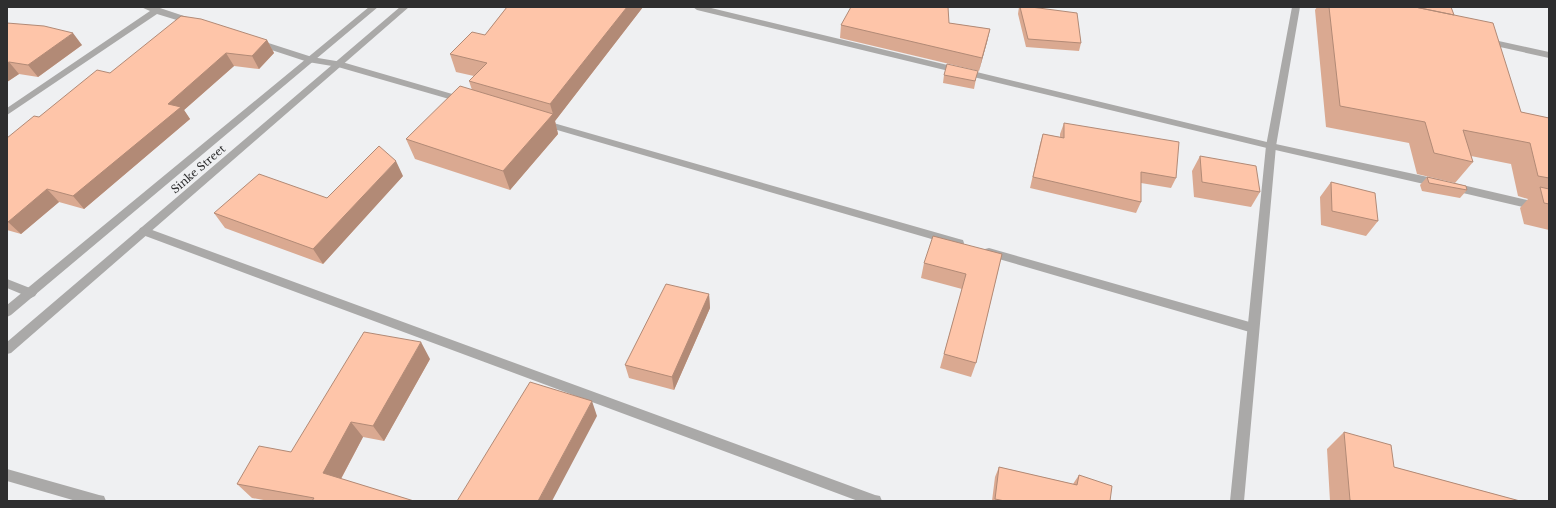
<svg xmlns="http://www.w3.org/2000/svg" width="1556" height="508" font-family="'Libre Baskerville',serif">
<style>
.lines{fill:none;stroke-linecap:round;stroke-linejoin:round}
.minor{fill:#aaa9a8;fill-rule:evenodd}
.tertiary{fill:#aaa9a8;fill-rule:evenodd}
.wall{fill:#daa991}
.shaded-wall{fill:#b28a76}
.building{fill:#fec5a9;stroke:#b28a76}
.labels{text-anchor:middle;stroke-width:4;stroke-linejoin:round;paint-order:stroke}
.street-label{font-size:11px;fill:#2e2e2f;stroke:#eff0f2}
</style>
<rect width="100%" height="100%" fill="#eff0f2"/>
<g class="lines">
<!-- minor -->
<path class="minor" d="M141,7h16l39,13 1,2 -4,3 -36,-11 -150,101v-7l143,-97z
M693,7h14l564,136 166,36 4,1 1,3 -1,3 -4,1 -166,-38 -574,-139z
M1485,38l64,14v6l-67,-15 -1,-2z
M256,39l56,18 30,5 124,36 2,2 -5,3 -125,-36 -30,-5 -55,-18 -1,-2z
M543,120l416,119 4,1 1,3 -1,3 -4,1 -419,-122 -2,-2z
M1454,183l95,22v8l-99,-23 -1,-3 1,-3z
M144,227l731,268 5,1 2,5h-24l-718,-267 -1,-3 1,-3z
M989,248l264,75 4,2 2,3 -2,3 -4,2 -268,-78 -1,-3 1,-3z
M7,279l28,11 2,3 -2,3 -4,2 -24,-10z
M7,469l92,26 5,1 2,5h-30l-69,-20z"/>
<!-- tertiary -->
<path class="tertiary" d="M369,7h9l-367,308 -4,2v-12z
M400,7h9l-398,346 -4,1v-12z
M1292,7h8l-24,139 -32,355h-14l36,-355z"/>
</g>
<!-- wall -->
<path class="wall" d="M507,7h136l-88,114 3,13 -48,56 -95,-31 -9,-20 66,-49 -3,-9 5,-5 -18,-4 -6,-18 35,-19z
M1019,7h12l50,36 -2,8 -53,-4 -8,-33z
M1317,7h134l3,8 67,97 28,6v112l-25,-6 -4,-16 8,-9 -10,-3 -7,-32 -40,-8 2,6 -18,21 -38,-9 -8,-31 -83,-16 -11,-117z
M7,23l75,22 -44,32 -19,-3 -12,8z
M949,23l41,6 -3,13 -8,29 -139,-33 1,-13z
M267,40l7,13 -15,16 -25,-3 -50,44 6,9 -106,90 -25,-7 -38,32 -14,-4v-92l32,-21 71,-44z
M944,75l32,4 -2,10 -31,-6z
M1064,123l112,55 -5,10 -30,-5v19l-5,11 -106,-25 10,-44 3,-10 17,3v-3z
M1200,156l60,36 -9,15 -57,-10 -2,-26z
M403,176l-80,88 -98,-36 -11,-15 113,-15z
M1427,177l40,13 -7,8 -38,-7 -2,-6z
M1331,182l47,39 -12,15 -45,-11 -1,-28z
M1002,254l-26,109 -5,14 -31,-9 22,-79 -41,-11 3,-15z
M709,294l1,14 -36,82 -45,-12 -4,-13z
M430,359l-46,82 -21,-4 -22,42 73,22h-145l-17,-3 -15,-14 54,-32z
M1344,432l50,35 126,34h-190l-3,-52z
M999,467l74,17 6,-9 31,26h-118l3,-24z"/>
<!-- shaded-wall -->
<path class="shaded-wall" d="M627,7h16l-88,114 3,13 -48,56 -7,-19 50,-57 -3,-10z
M990,29l-3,13 -8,29 3,-13z
M73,33l9,12 -44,32 -10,-12z
M267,40l7,13 -15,16 -7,-13z
M226,53l8,13 -50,44 6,9 -106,90 -11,-13 95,-92z
M9,62l10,12 -12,8v-19z
M396,161l7,15 -80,88 -10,-15z
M47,189l12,13 -38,32 -13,-12z
M709,294l1,14 -36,82 -2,-13z
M421,342l9,17 -46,82 -11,-15z
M592,401l5,15 -45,85h-14z
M351,422l12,15 -27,51 -13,-15z"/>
<!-- building -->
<path class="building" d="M507,7h120l-77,97 -81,-23 18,-18 -37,-9 22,-22 13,3z
M851,7h97l1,16 41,6 -8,29 -141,-33z
M1020,7h11l46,6 4,30 -53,-4z
M1329,7h86l78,16 28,89 28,6v60l-11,-2 -8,-33 -67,-13 10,32 -39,-9 -9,-31 -85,-16z
M1415,7h36l3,8z
M181,16l20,3 66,21 -15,16 -26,-3 -58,51 13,3 -108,89 -26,-7 -39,33 -1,-1v-83l27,-22 5,1 58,-47 13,3z
M7,23l37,3 29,7 -45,32 -19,-3 -2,1z
M947,64l31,7 -3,10 -31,-6z
M460,86l93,28 -50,57 -97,-32z
M1064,123l115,19 -3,36 -35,-6v30l-108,-25 10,-43 21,4z
M379,146l17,15 -83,88 -99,-36 45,-39 68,24z
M1200,156l56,10 4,26 -58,-10z
M1427,177l39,9 1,4 -38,-7z
M1331,182l44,11 3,28 -46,-10z
M1540,187l9,2v15l-5,-1z
M933,236l69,18 -26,109 -32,-9 22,-80 -42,-11z
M666,284l43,10 -37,83 -47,-12z
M364,332l57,10 -48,84 -22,-4 -28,51 91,28h-102l2,-3 -77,-14 22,-38 32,6z
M530,382l62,19 -54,100h-81z
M1344,432l47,13 3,22 126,34h-168l-2,-1z
M999,467l78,18 2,-10 33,11 -2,15h-105l-10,-2z"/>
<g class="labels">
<!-- street labels -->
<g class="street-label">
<text transform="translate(198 169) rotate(-41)" y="4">Sinke Street</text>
</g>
</g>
<!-- border -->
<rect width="1556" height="508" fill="none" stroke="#2e2e2f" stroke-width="16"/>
</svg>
